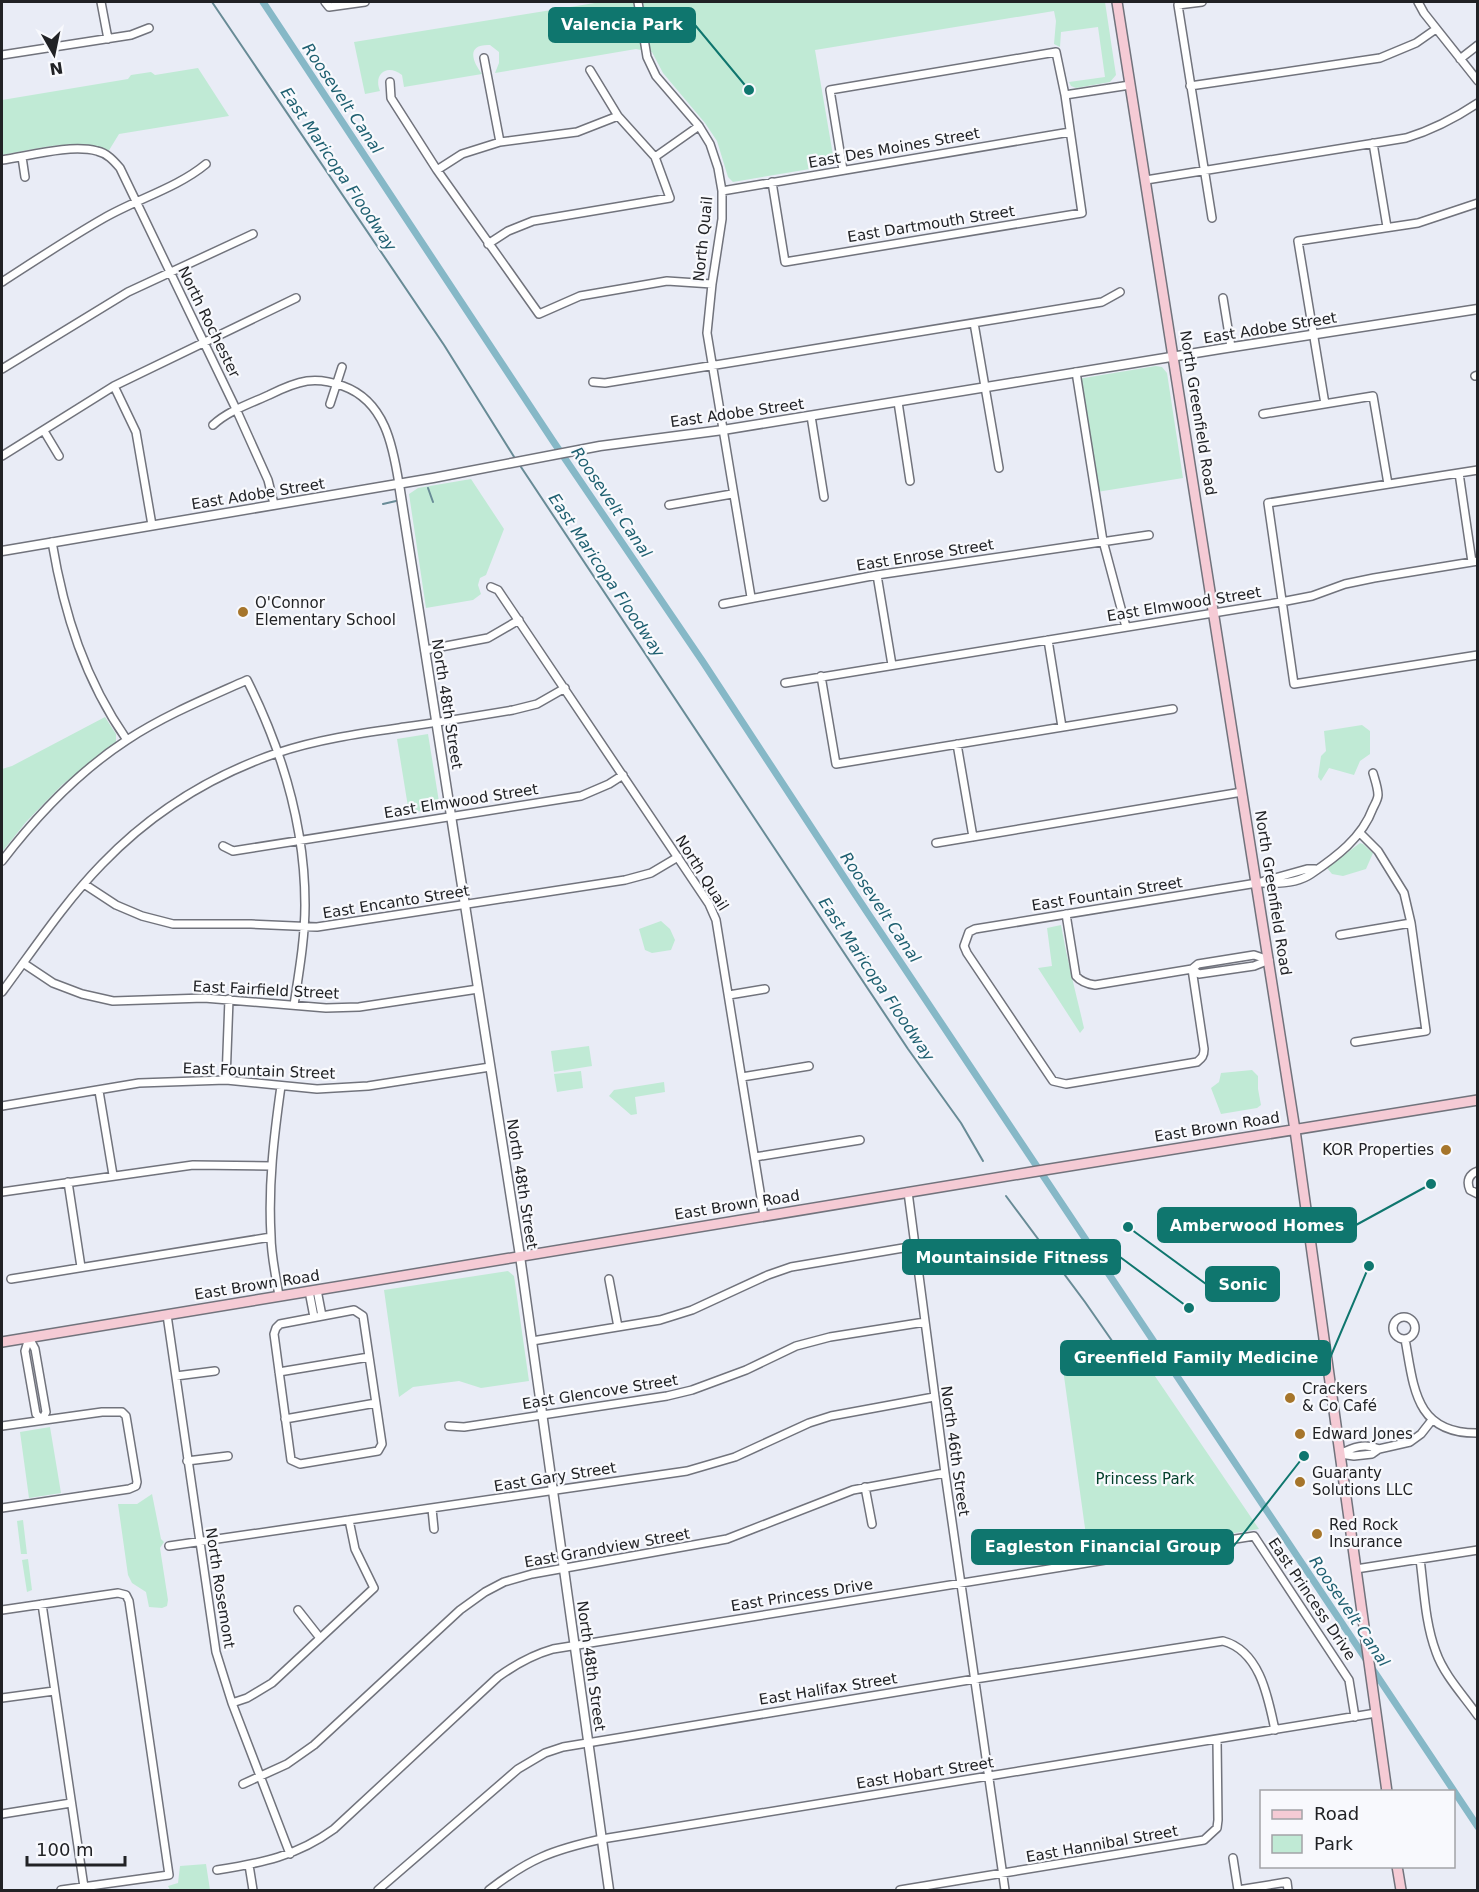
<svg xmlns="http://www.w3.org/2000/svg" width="1479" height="1892" font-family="'DejaVu Sans',sans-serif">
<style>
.green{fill:#c0ead5}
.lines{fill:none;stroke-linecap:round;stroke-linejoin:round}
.stream{stroke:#688b96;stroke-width:2}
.canal{stroke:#86b8c7;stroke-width:7}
.minor-casing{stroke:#71737c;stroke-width:10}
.tertiary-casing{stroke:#71737c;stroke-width:11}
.secondary-casing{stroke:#71737c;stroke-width:12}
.minor{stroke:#fff;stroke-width:7}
.tertiary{stroke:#fff;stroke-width:8}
.secondary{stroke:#f5cbd5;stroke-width:9}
.poi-dot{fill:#a6752b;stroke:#f8f9fd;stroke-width:2}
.labels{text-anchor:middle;stroke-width:4.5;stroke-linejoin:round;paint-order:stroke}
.street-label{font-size:15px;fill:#212225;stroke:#f8f9fd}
.poi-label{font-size:15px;fill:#212225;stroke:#f8f9fd;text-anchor:start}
.park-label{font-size:15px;fill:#013f2a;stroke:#f8f9fd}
.water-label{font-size:16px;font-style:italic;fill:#1e5f70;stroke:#f8f9fd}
.leader{fill:none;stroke:#0f766e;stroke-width:2}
.callout-dot{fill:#0f766e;stroke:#f8f9fd;stroke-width:2}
.callout{fill:#0f766e;stroke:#0f766e;stroke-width:2}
.callout-label{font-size:16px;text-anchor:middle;font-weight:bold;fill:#fff}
</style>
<rect width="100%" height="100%" fill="#e9ecf6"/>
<!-- green -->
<path class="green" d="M601,2h504l11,73 -6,7 -34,6 -5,-2 -2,-4 36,-5 -7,-50 -37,5 -1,15 -6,-3 2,-23 -2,-10 -239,39 19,111 -6,5 -95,16 -5,-5 -11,-36 -12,-18 -42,-50 -11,-21 -16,-3 -141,24 4,-10v-11l-9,-7c-24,-1 -18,16 -8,29l-78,13 -2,-12c-15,-12 -29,-1 -22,16l-15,3 -11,-52z
M198,68l31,48 -110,18 -11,18c-34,-15 -71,-3 -106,3v-55l126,-21 3,-4 20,-3 4,3z
M1156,366l6,1 5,6 16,105 -86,14 -19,-113z
M471,479l33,50 -18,46 -6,3 -2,7 3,9 -8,6 -47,8 -17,-114 9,-6z
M105,717l11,17v8l-54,43 -36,37 -24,30v-83l10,-3z
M1362,725l8,6v23l-10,7 -6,14 -25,-7 -8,13 -3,-4 3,-21 5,-5 -2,-20z
M428,734l12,74 -31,5 -12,-74z
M1360,843l3,1 10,9 -7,16 -23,7 -11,-2 -5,-6z
M661,921l9,8 5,11 -4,10 -19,3 -7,-3 -6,-21z
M1061,925c6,35 15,68 23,103l-4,5 -42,-65 14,-2 -5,-38z
M589,1046l3,20 -38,6 -3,-21z
M1252,1070l6,6v13l3,16 -4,3 -36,6 -10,-26 8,-6 2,-9z
M581,1071l2,17 -26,4 -3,-18z
M664,1082l1,10 -30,5 2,17 -6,1 -22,-19 5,-6z
M508,1271l6,5 15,105 -48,7 -22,-7 -46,6 -14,10 -15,-107z
M1144,1360l115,169 -170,28 -26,-188z
M50,1427l11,66 -32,5 -9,-66z
M152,1494l9,45 3,3 -4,6 8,52 -1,6 -5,2 -13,-1 -3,-15 -14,-9 -4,-8 -10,-71h19z
M23,1520l4,34h-6l-4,-33z
M28,1559l4,31 -5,2 -5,-32z
M206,1864l4,26h-40l-2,-4 10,-3 2,-17z"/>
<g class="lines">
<!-- stream -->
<path class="stream" d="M212,2l232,343 72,115
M519,464l389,585 53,74 22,38
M428,488l5,14
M383,504l13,-3
M1006,1196l79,106 32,46"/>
<!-- canal -->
<path class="canal" d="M263,2l290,439 150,221 152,232 623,933"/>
<defs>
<path id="minor" d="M101,2l7,37
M325,2l4,5 36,-5
M638,2l9,55 9,19 43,50 11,18 8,24 4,23v28l-10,65 -5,49 44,264
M1202,2l-24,3 34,213
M1418,2l6,11 54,68
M2,55l129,-20 18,-7
M484,58l16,84
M1460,59l18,-14
M390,82l1,16 46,72 102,144 41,-18 87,-15 45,3
M1190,86l190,-28 36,-15 20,-14
M1065,95l65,-10
M1373,143l14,84
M22,157l3,20
M655,157l44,-31
M2,160c27,-4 68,-16 95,-9 10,2 17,10 23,17l116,241 32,71 6,24
M437,170l25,-16 38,-12 77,-10 41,-16
M1146,180l260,-42c27,-8 48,-19 72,-35
M772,182l13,80 297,-49 -17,-118 -9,-43 -226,38 13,80
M722,191l348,-59
M488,244l20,-13 25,-10 137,-23 -15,-41 -37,-41 -28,-46
M2,282c34,-22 67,-44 102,-64 33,-19 73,-30 102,-54
M1223,298l8,49
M974,323l25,145
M2,369l126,-77 125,-58
M1076,372l27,169 23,86
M1475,376l3,-1
M593,382l12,1 497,-81 18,-10
M114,386l22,46 16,93
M898,402l12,79
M330,404l12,-37
M1325,404l-27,-163 120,-18 60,-20
M1263,414l110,-18 15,88
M811,416l13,81
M213,425c15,-14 36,-21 56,-30 12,-6 25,-12 38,-14 13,-2 25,1 36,5 42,15 50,60 56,98
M44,431l15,25
M2,456l112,-70 182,-88
M1478,470l-210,33 26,181 184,-29
M1459,473l13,89
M669,505l63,-11
M52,542c12,72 33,138 75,198
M877,575l15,90
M491,587l7,3 211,314 7,16 48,296
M723,604l154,-29 272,-40
M1048,640l14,87
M425,650l63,-12 31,-18
M821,676l15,88 337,-55
M785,683l496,-81 31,-6 33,-12 29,-6 104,-17
M957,744l16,93
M936,843l306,-51
M223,846l10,5 348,-55 28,-12 14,-9
M2,861c36,-47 76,-89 125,-121 38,-25 80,-42 120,-60 35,70 58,147 58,225 0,33 -6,67 -11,100
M1262,883c16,1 36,0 49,-9 25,-17 51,-36 62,-66 2,-4 5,-9 5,-13 0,-7 -3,-15 -5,-22
M84,884l32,21 26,11 31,8h78l66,3 308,-47 26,-7 27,-16
M1066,914l10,62c5,6 12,8 19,9l97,-16 6,-5 56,-9 15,5
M1340,935l71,-12
M23,963l30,20 29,11 31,7 91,-3 122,10 33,-1 119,-18
M1192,969l12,80c0,7 -2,9 -7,13l-131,22 -13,-3 -86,-128 -3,-7 5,-14 6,-3 282,-46 50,-14h8
M1192,969l7,5 55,-8 15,-6
M2,992c32,-43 62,-89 100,-128 49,-51 108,-88 175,-111 41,-14 86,-20 128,-26 36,-5 72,-11 108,-17l24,-6 28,-16
M729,995l36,-6
M1355,1042l71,-11 -15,-108 -7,-30 -26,-42 -18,-18
M742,1077l67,-11
M226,1080l3,-81
M99,1091l14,84
M2,1106l137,-23 87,-3 91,9 51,-3 122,-19
M755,1157l105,-17
M1478,1171c-9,3 -12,10 -8,19l8,4
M68,1182l13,85
M2,1192l191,-27 78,1
M908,1192l37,281 60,417
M11,1279l260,-42
M609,1279l9,48
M317,1290l5,26
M309,1291l5,26
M279,1296c-3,-20 -8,-40 -8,-60 -3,-51 3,-100 10,-150
M354,1310l9,6 19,128 -4,7 -78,13 -9,-4 -17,-126 2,-6 4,-4z
M167,1315l49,337 16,51 58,151
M1393 1328a11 11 0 1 1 22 0a11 11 0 1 1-22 0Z
M29,1338l6,11 11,63 -4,8 -6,-6 -11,-63z
M1405,1339c9,49 10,95 73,94
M532,1341l128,-21 32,-10 76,-35 23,-8 124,-21
M279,1372l90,-15
M176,1376l39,-5
M285,1419l91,-16
M2,1426l100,-14h20l4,4 11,66 -1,4 -7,3 -127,19
M449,1426l15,1 203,-31 25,-6 54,-20 50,-24 34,-9 95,-15
M1340,1454l14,2 18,-2 7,-5 31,-7 11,-8 11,-14
M1340,1454c13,-7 25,-11 39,-5
M187,1461l41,-5
M865,1487l7,37
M432,1509l2,20
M169,1546l518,-75 48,-14 74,-34 22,-7 103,-19
M1420,1559c4,30 5,64 16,93 8,23 28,44 42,64
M1356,1569l122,-19
M42,1604l42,283
M2,1610l116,-17 8,2 3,6 40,274 -108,15
M298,1610l22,28
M2,1698l52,-7
M232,1703l15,-5 25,-15 102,-95 -19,-39 -6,-29
M243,1784l44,-20 27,-19 146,-135 25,-18 19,-10 28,-8 195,-35 126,-49 92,-17
M2,1814l69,-11
M1233,1858l5,32
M249,1865l4,25
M217,1870c45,-7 80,-14 117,-41l164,-152c18,-13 34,-22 55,-28l701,-113 95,144 6,37
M378,1890l140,-121 27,-16 18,-6 412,-68 248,-38c37,10 45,56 52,89
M489,1890c40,-31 63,-40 113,-51l774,-126
M900,1890l304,-50 13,-12 1,-8 -1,-80
M1238,1890l49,-8 1,8"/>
<path id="tertiary" d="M399,484l121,772 89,634
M2,551l431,-73 167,-32 123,-16 497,-81 258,-40"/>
<path id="secondary" d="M1117,2l178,1128 92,662
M2,1342l1042,-172 434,-70
M1397,1866l4,24"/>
</defs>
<!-- minor casing -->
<use href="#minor" class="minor-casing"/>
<!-- tertiary casing -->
<use href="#tertiary" class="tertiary-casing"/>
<!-- secondary casing -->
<use href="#secondary" class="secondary-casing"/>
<!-- minor -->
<use href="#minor" class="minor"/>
<!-- tertiary -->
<use href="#tertiary" class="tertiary"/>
<!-- secondary -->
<use href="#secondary" class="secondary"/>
</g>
<!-- markers -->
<g class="poi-dot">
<circle cx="243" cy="612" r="6"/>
<circle cx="1446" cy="1150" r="6"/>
<circle cx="1290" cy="1398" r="6"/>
<circle cx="1300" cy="1434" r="6"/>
<circle cx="1300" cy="1482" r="6"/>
<circle cx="1317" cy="1534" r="6"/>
</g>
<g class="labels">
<!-- street labels -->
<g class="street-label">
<text transform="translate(894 148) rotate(-10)" y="5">East Des Moines Street</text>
<text transform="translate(931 224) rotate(-9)" y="5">East Dartmouth Street</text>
<text transform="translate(703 239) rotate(-84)" y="5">North Quail</text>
<text transform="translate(209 322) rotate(64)" y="5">North Rochester</text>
<text transform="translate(1270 328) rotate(-9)" y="5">East Adobe Street</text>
<text transform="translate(737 413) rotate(-8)" y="5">East Adobe Street</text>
<text transform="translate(1198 413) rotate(81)" y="5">North Greenfield Road</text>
<text transform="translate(258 494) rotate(-9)" y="5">East Adobe Street</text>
<text transform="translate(925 555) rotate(-9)" y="5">East Enrose Street</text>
<text transform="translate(1184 604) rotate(-9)" y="5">East Elmwood Street</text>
<text transform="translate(447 704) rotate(81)" y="5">North 48th Street</text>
<text transform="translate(461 801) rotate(-9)" y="5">East Elmwood Street</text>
<text transform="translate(702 873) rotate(58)" y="5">North Quail</text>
<text transform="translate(1273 893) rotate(81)" y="5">North Greenfield Road</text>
<text transform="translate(1107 894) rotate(-9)" y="5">East Fountain Street</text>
<text transform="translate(396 902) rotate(-9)" y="5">East Encanto Street</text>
<text transform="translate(266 990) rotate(3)" y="5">East Fairfield Street</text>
<text transform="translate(259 1071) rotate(2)" y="5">East Fountain Street</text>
<text transform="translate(1217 1127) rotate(-9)" y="5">East Brown Road</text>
<text transform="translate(522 1184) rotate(81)" y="5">North 48th Street</text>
<text transform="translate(737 1205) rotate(-9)" y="5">East Brown Road</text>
<text transform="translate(257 1285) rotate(-9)" y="5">East Brown Road</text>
<text transform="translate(600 1392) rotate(-9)" y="5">East Glencove Street</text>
<text transform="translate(955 1451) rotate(82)" y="5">North 46th Street</text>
<text transform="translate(555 1477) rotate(-9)" y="5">East Gary Street</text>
<text transform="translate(607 1548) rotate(-10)" y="5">East Grandview Street</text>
<text transform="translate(220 1588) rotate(81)" y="5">North Rosemont</text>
<text transform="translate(802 1595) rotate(-9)" y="5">East Princess Drive</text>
<text transform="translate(1312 1599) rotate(56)" y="5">East Princess Drive</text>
<text transform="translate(591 1666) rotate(82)" y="5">North 48th Street</text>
<text transform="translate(828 1689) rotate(-9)" y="5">East Halifax Street</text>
<text transform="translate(925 1773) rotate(-9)" y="5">East Hobart Street</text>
<text transform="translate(1102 1844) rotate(-10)" y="5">East Hannibal Street</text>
</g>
<!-- poi labels -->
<g class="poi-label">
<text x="255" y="608">O'Connor<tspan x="255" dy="17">Elementary School</tspan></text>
<text x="1434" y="1155" text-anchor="end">KOR Properties</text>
<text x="1302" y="1394">Crackers<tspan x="1302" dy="17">&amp; Co Café</tspan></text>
<text x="1312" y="1439">Edward Jones</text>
<text x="1312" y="1478">Guaranty<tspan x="1312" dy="17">Solutions LLC</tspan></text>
<text x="1329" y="1530">Red Rock<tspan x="1329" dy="17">Insurance</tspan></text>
</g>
<!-- park labels -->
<g class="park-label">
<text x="1145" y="1484">Princess Park</text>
</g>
<!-- water labels -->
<g class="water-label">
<text transform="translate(343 98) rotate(56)" y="6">Roosevelt Canal</text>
<text transform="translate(339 169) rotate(56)" y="6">East Maricopa Floodway</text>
<text transform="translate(612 502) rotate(56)" y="6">Roosevelt Canal</text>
<text transform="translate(607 575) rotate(56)" y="6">East Maricopa Floodway</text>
<text transform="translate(881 907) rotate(56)" y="6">Roosevelt Canal</text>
<text transform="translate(877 979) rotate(56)" y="6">East Maricopa Floodway</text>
<text transform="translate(1350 1611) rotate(56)" y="6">Roosevelt Canal</text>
</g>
</g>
<!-- callouts -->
<path class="leader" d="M749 90L695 25M1431 1184L1356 1225M1189 1308L1120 1257M1128 1227L1206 1284M1369 1266L1330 1358M1304 1456L1233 1547"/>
<g class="callout-dot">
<circle cx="749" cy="90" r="6"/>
<circle cx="1431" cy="1184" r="6"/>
<circle cx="1189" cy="1308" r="6"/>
<circle cx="1128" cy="1227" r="6"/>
<circle cx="1369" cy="1266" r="6"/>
<circle cx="1304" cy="1456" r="6"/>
</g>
<g class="callout">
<rect x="549" y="8" width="146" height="34" rx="6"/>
<rect x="1158" y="1208" width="198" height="34" rx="6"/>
<rect x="903" y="1240" width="217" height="34" rx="6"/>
<rect x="1206" y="1267" width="73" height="34" rx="6"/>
<rect x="1061" y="1341" width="269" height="34" rx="6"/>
<rect x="972" y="1530" width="261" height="34" rx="6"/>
</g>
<g class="callout-label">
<text x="622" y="30">Valencia Park</text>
<text x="1257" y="1231">Amberwood Homes</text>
<text x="1012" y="1263">Mountainside Fitness</text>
<text x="1243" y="1290">Sonic</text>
<text x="1196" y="1363">Greenfield Family Medicine</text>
<text x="1103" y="1552">Eagleston Financial Group</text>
</g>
<!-- border -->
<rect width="1479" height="1892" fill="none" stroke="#212225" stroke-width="6"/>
<!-- legend -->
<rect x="1260" y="1790" width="195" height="78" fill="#f8f9fd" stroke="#a2a3a7" stroke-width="1.5"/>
<rect x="1272" y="1810" width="30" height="9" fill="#f5cbd5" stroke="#a2a3a7" stroke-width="1.5"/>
<text x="1314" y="1820" font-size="18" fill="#212225">Road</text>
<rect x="1272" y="1835" width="30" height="18" fill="#c0ead5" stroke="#a2a3a7" stroke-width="1.5"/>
<text x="1314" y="1850" font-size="18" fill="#212225">Park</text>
<!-- north arrow -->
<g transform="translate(54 54) rotate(171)" stroke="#f8f9fd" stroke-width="4.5" paint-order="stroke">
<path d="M0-4.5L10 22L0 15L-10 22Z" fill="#212225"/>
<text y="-9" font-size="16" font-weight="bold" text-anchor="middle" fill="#212225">N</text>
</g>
<!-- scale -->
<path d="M27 1856v9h98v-9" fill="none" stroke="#212225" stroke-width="3"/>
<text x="36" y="1856" font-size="18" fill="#212225" stroke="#f8f9fd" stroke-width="4.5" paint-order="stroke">100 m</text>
</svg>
